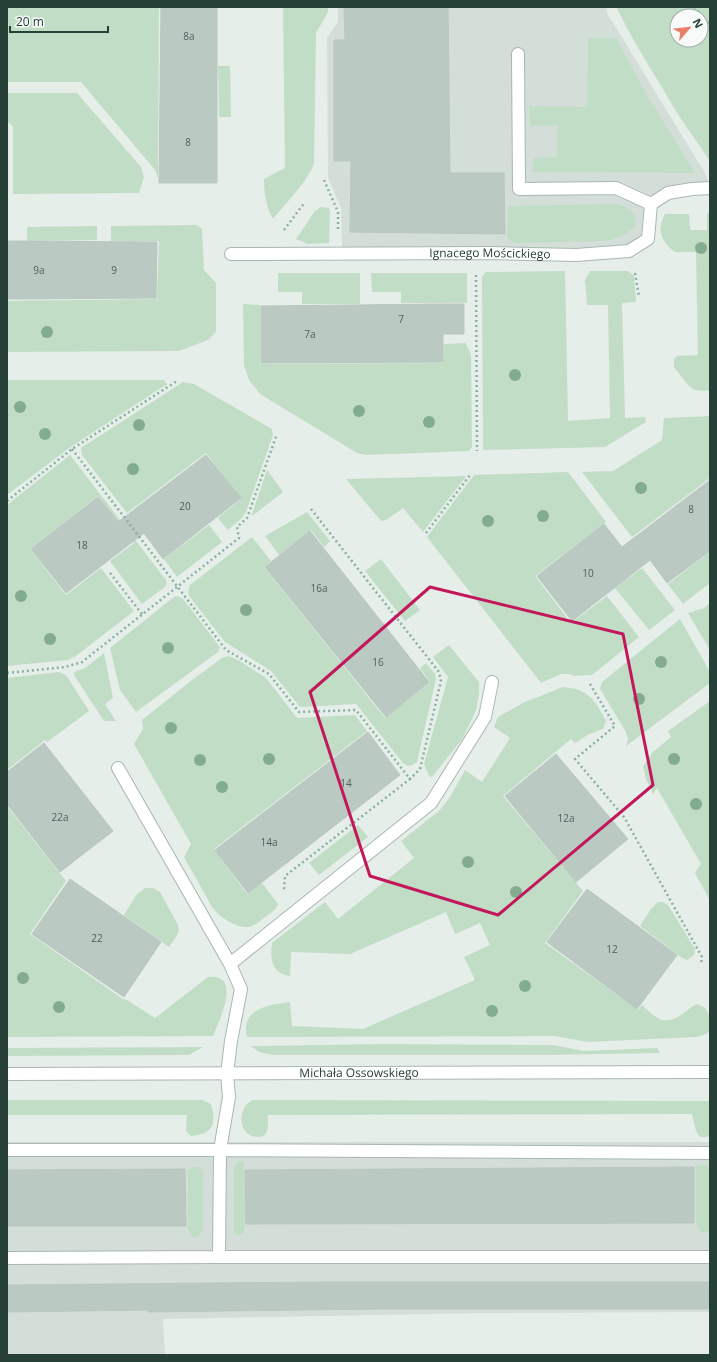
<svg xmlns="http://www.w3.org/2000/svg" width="717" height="1362" font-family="'Open Sans',sans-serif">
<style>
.built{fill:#d4ded9}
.green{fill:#c1ddc6;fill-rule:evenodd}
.building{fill:#bbc9c3;stroke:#b9c7c0}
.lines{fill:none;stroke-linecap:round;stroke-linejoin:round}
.lane-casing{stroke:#a9b6b1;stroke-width:14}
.street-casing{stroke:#a9b6b1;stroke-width:14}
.path{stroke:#89b0a0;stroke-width:2.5;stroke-dasharray:2 3;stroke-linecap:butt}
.lane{stroke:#fff;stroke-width:12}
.street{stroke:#fff;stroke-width:12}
.tree{fill:#83ab90}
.marked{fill:none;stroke:#c2185b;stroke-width:3;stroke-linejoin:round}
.labels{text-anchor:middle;stroke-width:3.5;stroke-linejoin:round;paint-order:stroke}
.number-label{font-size:10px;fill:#4b625a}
.street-label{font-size:12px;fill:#263f37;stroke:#f7faf8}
</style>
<rect width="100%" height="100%" fill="#e6eeea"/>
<!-- built -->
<path class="built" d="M338,7h269v6l98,160 4,10 -57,16 -7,37 -19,9 -49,5 -235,-1 -1,-41 -13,-30 -1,-140 11,-16z
M7,1142h703v170l-223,1 -324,6 2,36h-158z"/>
<!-- green -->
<path class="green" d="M7,7h152l-1,172 -3,-9 -74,-88h-74z
M286,7h42v5l-12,21 -2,130c-5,17 -29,41 -41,56 -7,-13 -9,-25 -9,-40l21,-11 -2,-159z
M616,7h94v154l-31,-45 -45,-75zM677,16h24v24h-24z
M588,38h28l31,57 48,78 -163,-1 2,-14 23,-1 1,-32 -28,1 -1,-20 58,1z
M218,66h12l1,51h-12z
M7,93h70l64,74 3,10 -5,16 -126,1v-67l-3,-4h-3z
M618,204c12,5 17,7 18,22 -9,9 -18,13 -32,15l-89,2 -8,-5 1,-32z
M321,207l8,1 1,5 -1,30 -21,1 -12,-5 19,-28z
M707,213h3v177l-7,1 -9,-1 -6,-5 -14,-18v-8l3,-3 21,-1 -2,-103h-21c-14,-11 -19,-22 -10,-38h24l1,16h17z
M197,225l5,4 2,41 12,13v49l-8,8 -29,11 -172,1v-51l150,-2 2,-58h-48v-15z
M97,226v14l-70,1v-14z
M565,271l3,150 42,-3 -2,-113h-21l-2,-25 5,-9h38l6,5 2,26 -14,1 3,115 20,-1 1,5 -41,25 -122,3 -1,-173 4,-5z
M278,273h82v31h-58v-12h-24z
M371,273h96v30h-66v-11h-29z
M243,304l17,1v59l183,-1 1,-19 21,-1 6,11 1,93 -3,4 -103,4 -9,-2 -97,-59 -11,-14 -5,-15z
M7,380h157l3,4 -98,64 -62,47z
M183,382l11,2 78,45 1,6 -27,77 -5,7 -13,11 -10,-12 23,-19 -35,-46 -79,60 -45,-58 -1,-7z
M710,416v62l-78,59 -50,-65 31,-1 49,-31 2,-22z
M70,455l96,125 1,3 -2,4 -23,17 -32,-43 24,-18 -36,-47 -68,53 36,46 35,-27 33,43 -58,45 -8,4 -61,6v-161z
M267,470l16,22 -32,25z
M568,472l38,50 -71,54 36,47 36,-27 32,41 -47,38 -18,1 -6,-2h-7l-20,9 -114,-146 47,-62z
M466,476l-43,56 -20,-24 -17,12 -5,1 -35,-42z
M307,512l23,29 -6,6 -13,-17 -32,25 -14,-19z
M209,525l13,17 -45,35 -13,-18z
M252,537l19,24 -7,6 121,151 45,-36 -10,-14 6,-5 9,11 1,5 -19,83c-6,4 -8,5 -14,1l-47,-59 -56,3 -29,-36 -46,-29 -36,-46 -1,-4 2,-7z
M710,552v31l-27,21 -15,-20z
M381,559l39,51 -15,11 -40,-50z
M642,568l33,42 -26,20 -34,-42z
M178,596l5,3 37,48 -2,5 -82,60 -16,-22 -10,-42 64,-51z
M710,603v47l-22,-37 16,-5z
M680,619l30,53v11l-84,63 2,-7 -3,-9 -25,-41 2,-7z
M449,645l30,37v12l-3,16 -13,28 -31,39 -3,-1 -5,-12 24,-87 -15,-20z
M104,653l9,45 -8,6 11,17h-12l-30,-46 1,-3 10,-4z
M228,656l10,4 28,18 31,40 58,-3 12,16 -153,118 33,45 15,-11 16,21c-2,6 -7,9 -13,13 -4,3 -8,7 -13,9 -13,5 -33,-9 -40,-19l-28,-50 7,-13 -57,-100 9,-15 -1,-9 50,-40 30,-22z
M59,672l7,3 23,36 -42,31 -2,-2 -38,30v-92z
M563,687c26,2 32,13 43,34l-3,8 -14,5 -14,9 -4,-4 -68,57 80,95 -38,52 93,67 4,-5c15,14 22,22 42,8 5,-4 8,-7 13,-9 3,1 5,2 7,3 5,4 9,19 4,25 -3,3 -8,4 -12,5l-108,5 -34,-6 -307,1c-7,-29 22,-32 43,-35l2,24 71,3 112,-49 -11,-23 26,-12 -10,-22 -25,11 -9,-22 -96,42 -59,-2 -1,24c-18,-3 -20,-16 -18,-33l53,-41 13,17 76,-61 -13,-17 38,-30 11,-14 15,-27 17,12 28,-44 -16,-11 4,-10 27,-15z
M710,701v200l-15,-28 6,-9 -44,-76 -4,6 -7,-15 -3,-13 10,-14 18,-15 -3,-6z
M7,806l59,75 -36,53 93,65 4,1 28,18 53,-41c35,-4 11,44 5,59l-206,1z
M358,825l10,12 -49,38 -10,-12z
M145,888h8l7,4 18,33 1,7 -10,15 -45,-32 13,-21z
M658,902h5l5,3 27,44 -1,6 -7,5 -5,-2 -42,-32 11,-17z
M382,1044l171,1 31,6 73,-3 3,5 -115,2h-271l-15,-3 -8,-6z
M203,1047l-14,8 -182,1v-8z
M7,1100h195l9,4c6,20 2,30 -20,32l-5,-5 1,-16h-180z
M252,1100l458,1v35l-4,1h-6l-4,-6 -4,-17 -424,1c-1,4 1,11 -1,16 -3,9 -17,7 -22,0 -7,-10 -3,-25 7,-31z
M242,1161l2,3 1,64 -2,6 -5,2 -4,-3v-64l3,-7z
M699,1165l8,1 3,3v62l-1,1 -7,1 -6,-9v-57z
M193,1167h6l4,5v57l-5,8 -5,1 -3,-4 -2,-8v-56z"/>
<!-- building -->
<path class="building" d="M161,7h56v176h-58z
M344,7h104l2,166h54l1,61 -155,-2 1,-71h-17v-121h11z
M7,241l150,1 -1,56 -149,1z
M443,304h21v30h-21v28l-182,1v-57z
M206,455l35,43 -78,61 -19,-26 -78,60 -35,-44 67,-52 20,25z
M710,480v71l-43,32 -17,-23 -78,61 -35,-45 67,-52 18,23z
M310,531l119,151 -43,35 -121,-150z
M368,732l32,43 -152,118 -33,-43z
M44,743l69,88 -53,41 -53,-68v-32z
M556,754l72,85 -52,43 -71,-86z
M70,879l91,63 -37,55 -92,-63z
M587,889l90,66 -40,54 -90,-67z
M694,1167v56l-448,1 -1,-54z
M185,1169l1,57h-179v-56z
M321,1282h389v27h-329l-233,3v-2l-141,2v-27z"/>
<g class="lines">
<defs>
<path id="lane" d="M518,54l1,135 97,-1 35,16
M118,768l112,196 11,25 -10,52 -4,33 2,23 -9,53 -1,107
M230,964l201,-161 54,-86 7,-35
M7,1150h213l490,3
M7,1258l212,-1h491"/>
<g id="street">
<path id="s1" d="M231,254l260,-1 85,2 53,-4 19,-12 3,-35 17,-11 24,-4 18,-1"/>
<path id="s2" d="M7,1074l703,-2"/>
</g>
</defs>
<!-- lane casing -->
<use href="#lane" class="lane-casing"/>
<!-- street casing -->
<use href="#street" class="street-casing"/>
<!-- path -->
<path class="path" d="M694,7l16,18
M324,180l14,32v19
M284,230l21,-28
M635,273l4,24
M476,275l1,176
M72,449l154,201 43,24 30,38 57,-2 54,69 -125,97 -1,14
M7,501l65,-52 105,-68
M311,509l128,163 2,9 -21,88 -10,10
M426,533l44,-58
M110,573l32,41
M7,673l58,-6 17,-5 157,-124 -2,-11 10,-9 30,-84
M590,684l25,42 -40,33 49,58 78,140 -1,8"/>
<!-- lane -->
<use href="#lane" class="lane"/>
<!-- street -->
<use href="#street" class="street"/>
</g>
<!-- trees -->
<g class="tree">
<circle cx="701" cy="248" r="6"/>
<circle cx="47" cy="332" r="6"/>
<circle cx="515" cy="375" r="6"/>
<circle cx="20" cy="407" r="6"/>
<circle cx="359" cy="411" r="6"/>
<circle cx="429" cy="422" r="6"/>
<circle cx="139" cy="425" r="6"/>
<circle cx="45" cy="434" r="6"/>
<circle cx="133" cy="469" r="6"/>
<circle cx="641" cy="488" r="6"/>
<circle cx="543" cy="516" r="6"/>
<circle cx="488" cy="521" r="6"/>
<circle cx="21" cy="596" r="6"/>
<circle cx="246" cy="610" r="6"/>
<circle cx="50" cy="639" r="6"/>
<circle cx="168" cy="648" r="6"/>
<circle cx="661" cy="662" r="6"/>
<circle cx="639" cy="699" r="6"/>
<circle cx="171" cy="728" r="6"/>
<circle cx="269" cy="759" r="6"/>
<circle cx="674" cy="759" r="6"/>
<circle cx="200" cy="760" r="6"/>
<circle cx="222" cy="787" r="6"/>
<circle cx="696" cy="804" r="6"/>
<circle cx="468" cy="862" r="6"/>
<circle cx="516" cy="892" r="6"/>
<circle cx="23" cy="978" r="6"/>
<circle cx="525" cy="986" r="6"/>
<circle cx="59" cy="1007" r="6"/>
<circle cx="492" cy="1011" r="6"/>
</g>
<!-- marked area -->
<path class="marked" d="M430,587l193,47 30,151 -155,130 -128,-39 -60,-184z"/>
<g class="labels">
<!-- number labels -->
<g class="number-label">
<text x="189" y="40">8a</text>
<text x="188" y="146">8</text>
<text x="39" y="274">9a</text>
<text x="114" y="274">9</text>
<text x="401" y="323">7</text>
<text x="310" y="338">7a</text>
<text x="185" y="510">20</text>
<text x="691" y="513">8</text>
<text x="82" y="549">18</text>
<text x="588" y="577">10</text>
<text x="319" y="592">16a</text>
<text x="378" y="666">16</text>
<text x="346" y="787">14</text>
<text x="60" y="821">22a</text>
<text x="566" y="822">12a</text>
<text x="269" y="846">14a</text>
<text x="97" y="942">22</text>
<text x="612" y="953">12</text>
</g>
<!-- street labels -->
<g class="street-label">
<text dy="4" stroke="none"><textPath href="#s1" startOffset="259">Ignacego Mościckiego</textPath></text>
<text dy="4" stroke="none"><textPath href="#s2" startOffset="352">Michała Ossowskiego</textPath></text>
</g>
</g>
<!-- border -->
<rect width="717" height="1362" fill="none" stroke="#263f37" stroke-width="16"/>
<!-- north arrow -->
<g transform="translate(689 28) rotate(62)"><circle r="19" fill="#f7faf8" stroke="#a3afab"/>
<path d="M0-3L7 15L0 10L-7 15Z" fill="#ea7f69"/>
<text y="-6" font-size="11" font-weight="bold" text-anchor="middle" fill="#263f37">N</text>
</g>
<!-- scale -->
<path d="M10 26v6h98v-6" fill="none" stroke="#263f37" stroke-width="2"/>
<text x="16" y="26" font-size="12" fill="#263f37" stroke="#f7faf8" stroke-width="3" paint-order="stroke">20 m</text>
</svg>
